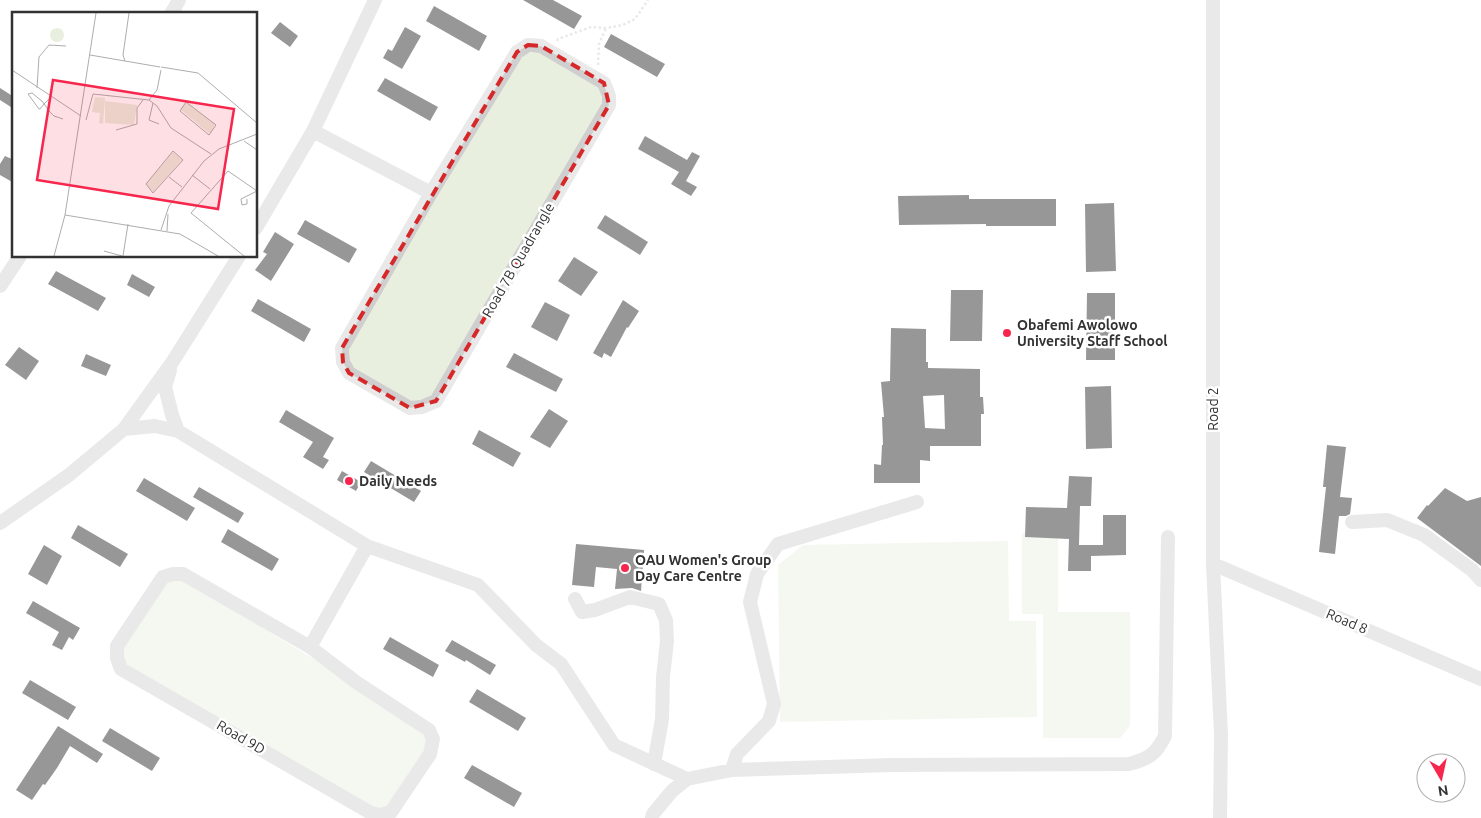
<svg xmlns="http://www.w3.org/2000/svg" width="1481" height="818" font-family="Ubuntu,sans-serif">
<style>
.green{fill:#e9efdf}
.building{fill:#191919;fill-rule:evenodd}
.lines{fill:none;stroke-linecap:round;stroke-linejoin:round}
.path{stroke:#cfcfcf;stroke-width:2.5;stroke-dasharray:2.5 2.5;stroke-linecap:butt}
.minor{stroke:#cfcfcf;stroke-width:14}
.marked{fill:none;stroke:#d62828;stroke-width:4;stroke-dasharray:10 6;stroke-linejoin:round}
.poi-dot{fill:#f6264d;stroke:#fff;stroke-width:2}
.labels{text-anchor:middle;stroke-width:5;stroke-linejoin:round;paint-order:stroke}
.street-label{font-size:14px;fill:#323232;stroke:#fff}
.poi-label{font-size:14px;font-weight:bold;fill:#323232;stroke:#fff;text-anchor:start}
.inset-road{fill:none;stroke:#adadad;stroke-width:1}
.view{fill:#f6264d;fill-opacity:0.15;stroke:#f6264d;stroke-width:2.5}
.inset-edge{fill:none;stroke:#323232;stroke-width:2.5}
</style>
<rect width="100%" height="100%" fill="#fff"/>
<!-- green -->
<path class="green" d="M539,52l60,35 5,19 -171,292 -23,5 -60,-36 -1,-22 166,-283 12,-9z
M1022,533h36v79h72v114l-10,12h-77v-124h-21z
M1008,541l1,80h27l1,96 -257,5 -2,-157 25,-20z
M182,579l145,88 100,70v13l-38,58 -10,2 -249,-141c-3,-4 -7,-8 -8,-14 -2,-15 34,-60 44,-75z"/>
<!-- building -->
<path class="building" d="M523,0h30l29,16 -8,13z
M434,6l53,30 -8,15 -53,-30z
M280,22l18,14 -8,11 -19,-14z
M405,27l16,9 -19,33 -19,-11 5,-9 4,2z
M611,34l54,30 -8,13 -53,-30z
M385,78l53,29 -8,14 -53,-30z
M0,88l14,9v12l-14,-9z
M645,136l42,24 5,-8 8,4 -14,25 11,6 -6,9 -20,-12 8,-12 -41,-23z
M5,156l9,4v23l-14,-8v-11z
M969,195v4h87v27h-70v-2l-87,1 -1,-29z
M1114,203l2,68 -30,1 -1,-68z
M605,215l43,27 -8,13 -43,-27z
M305,220l52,29 -8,14 -52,-29z
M275,232l19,12 -23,37 -16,-11 12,-16 -4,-2z
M574,257l24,15 -17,24 -23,-15z
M56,271l50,27 -8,13 -50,-27z
M132,274l23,13 -6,10 -22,-12z
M951,290h32l-1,51h-32z
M1087,293h28v67h-29z
M258,299l53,30 -7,13 -53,-31z
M623,300l16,11 -11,17 -1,-1 -16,30 -7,-4 -2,5 -9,-5z
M545,302l25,13 -13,26 -26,-14z
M891,328l35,1v33h2v6l52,1v28h3l1,17h-3v32h-51v15l-10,-1v23h-46v-19l7,1 1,-20h1l-1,-28h2l-3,-35 9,-1zM944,395l1,34 -20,-1 -2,-32z
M19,347l20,14 -13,19 -21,-15z
M514,353l49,26 -7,13 -50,-25z
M86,354l25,11 -5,11 -25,-10z
M1111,386l1,62 -26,1 -1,-62z
M549,409l19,12 -18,27 -20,-11z
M286,410l48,28 -11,19 6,3 -6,9 -20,-12 10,-15 -34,-20z
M479,430l42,23 -8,14 -41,-23z
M1327,445l19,2 -6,50 12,1 -2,16 -4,2h-7l-4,38 -16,-2 7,-65h-3z
M371,461l50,30 -7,11 -50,-30z
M342,471l19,11 -5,9 -19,-11z
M1069,476l23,1 -1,29h-11l-1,39h24v-30h23v40l-35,1v15h-23l1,-32 -44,-2 1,-30 41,1z
M144,478l51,30 -8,13 -51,-30z
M199,487l45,26 -6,10 -45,-26z
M1445,488l22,13 14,-4v69l-64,-48 10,-13 1,1z
M78,525l50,29 -8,13 -49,-29z
M228,529l51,30 -7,12 -51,-29z
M576,544l68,6 -3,41 -9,-3 -17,1 2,-20 -21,-2 -2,20 -22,-2z
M44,545l18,11 -15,29 -19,-11z
M33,601l47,27 -7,12 -4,-3 -7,13 -10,-5 7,-13 -33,-19z
M390,637l49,28 -6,12 -50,-28z
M452,640l44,25 -6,10 -24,-15 -1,2 -20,-11z
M30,680l46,27 -8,13 -46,-27z
M477,689l49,29 -8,13 -49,-29z
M58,726l45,28 -6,9 -27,-17 -13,22 -12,17 -2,-1 -11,16 -16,-10z
M110,728l50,30 -8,13 -50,-30z
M472,765l50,28 -8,14 -50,-29z"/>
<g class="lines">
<!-- path -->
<path class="path" d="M557,41l1,-2 33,-12 15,1 17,-3 12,-6 13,-19
M598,65l1,-21 7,-16"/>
<!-- minor -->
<path class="minor" d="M1213,0v564l8,171 -1,83
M171,14l8,-14
M528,45l13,1 63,37 5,13v9l-173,296 -14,6 -12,1 -61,-35 -6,-11 -1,-14 89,-155 86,-141z
M313,131l118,62
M256,228l57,-97 62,-131
M0,286l20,-30
M170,370l-5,17 7,28 6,16
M124,429l31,-3 23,5 189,115 111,39 58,60 25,19 53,81 73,34
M1352,522l35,-2 37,15 48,35 9,10
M0,523l69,-48 55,-46 49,-68 66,-105
M1213,564l268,115
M173,574h10l127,73 46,35 73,48 4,9 -3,15 -39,58 -11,3 -9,-2 -250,-144 -4,-11v-12l46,-69z
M575,599l7,13 13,-2 35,-13 29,7 7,16 1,21 -4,36 -1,42 -8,45
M310,647l57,-101
M732,770l5,-16 32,-33 5,-17 -24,-102 7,-28 21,-30 139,-42
M652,818l1,-4 19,-23 15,-12 45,-9 160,-5 237,-1c20,-5 27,-10 36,-28l3,-199"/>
</g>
<!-- marked area -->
<path d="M0 0H1481V818H0ZM528,45l13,1 63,37 5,22 -173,296 -26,7 -61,-35 -6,-11 -1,-14 175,-296z" fill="#fff" fill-opacity=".55" fill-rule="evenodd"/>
<path class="marked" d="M528,45l13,1 63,37 5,22 -173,296 -26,7 -61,-35 -6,-11 -1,-14 175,-296z"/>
<!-- markers -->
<g class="poi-dot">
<circle cx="1007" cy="333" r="5"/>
<circle cx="349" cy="481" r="5"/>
<circle cx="625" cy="568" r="5"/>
</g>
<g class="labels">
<!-- street labels -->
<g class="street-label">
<text transform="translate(518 260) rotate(-60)" y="5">Road 7B Quadrangle</text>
<text transform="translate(1213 409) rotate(-90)" y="5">Road 2</text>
<text transform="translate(1347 621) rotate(23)" y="5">Road 8</text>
<text transform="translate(241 737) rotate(30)" y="5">Road 9D</text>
</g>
<!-- poi labels -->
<g class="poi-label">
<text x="1017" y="330">Obafemi Awolowo<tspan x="1017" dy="16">University Staff School</tspan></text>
<text x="359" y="486">Daily Needs</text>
<text x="635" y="565">OAU Women's Group<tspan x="635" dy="16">Day Care Centre</tspan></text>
</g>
</g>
<!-- overview -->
<g transform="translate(12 12)">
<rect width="245" height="245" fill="#fff"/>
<path d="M38 23a7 7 0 1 1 14 0a7 7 0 1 1-14 0ZM83,85l10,1 -2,26 -4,-1 1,-10 -8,-1zM93,89l32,4 -3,20 -29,-2zM174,90l29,22 -5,10 -30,-25zM161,140l9,8 -29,32 -7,-8z" fill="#e9efdf"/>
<path class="inset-road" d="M78,43l70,12M113,49l-2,-6 6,-42M149,55l37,6 59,50M0,58l69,46M25,76l2,-31 10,-12 17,1M39,85l-7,7 -4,5h-1l-11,-15 4,-1 11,9 1,2 1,1 4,6 5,5 9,3M137,88l8,-10 4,-20M174,90l30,23 -7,10 -29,-24zM141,91l-4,17 10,4M74,108l7,-26 56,6 8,6 14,22 40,26M104,118l21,-6v-16l6,-8M232,129l13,9M161,139l10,9 -30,33 -7,-9zM180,163l18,14M157,165l13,10M235,187v5l-5,1 -1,-6 16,-8M53,203l115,19 38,22M149,218l8,-24 35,-45 15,-12 38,-15M155,219l1,-17M92,239l18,5M42,244l11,-41 31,-202M111,244l5,-32M232,244l-53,-43 37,-42 29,20"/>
<path class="view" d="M41,68l181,29 -16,100 -181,-29z"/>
<rect width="245" height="245" class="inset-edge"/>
</g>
<!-- north arrow -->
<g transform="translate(1441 778) rotate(171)"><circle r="24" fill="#ffffff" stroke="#adadad"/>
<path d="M0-4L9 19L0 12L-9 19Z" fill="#f6264d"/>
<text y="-8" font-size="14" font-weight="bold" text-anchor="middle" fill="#323232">N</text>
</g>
</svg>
